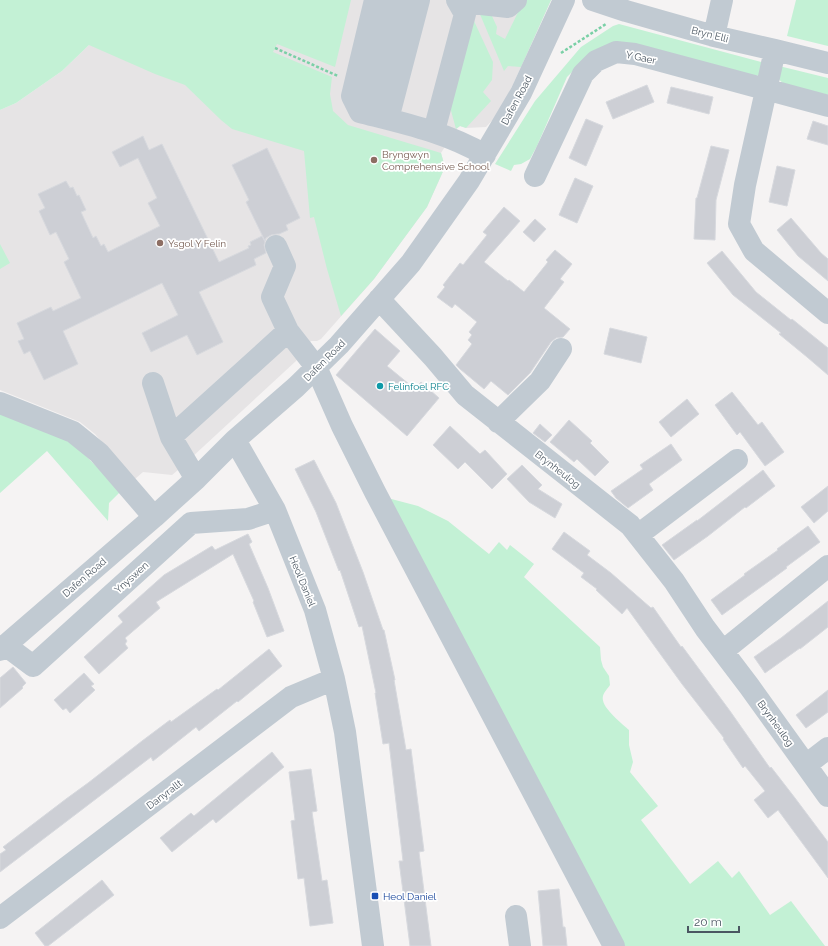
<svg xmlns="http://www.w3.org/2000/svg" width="828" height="946" font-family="Raleway,sans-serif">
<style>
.education{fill:#e6e4e5}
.green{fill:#c3f1d5}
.building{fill:#cdcfd5;stroke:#d7d9de}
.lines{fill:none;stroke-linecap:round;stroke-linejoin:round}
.path{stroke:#7ad0a6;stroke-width:2.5;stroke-dasharray:3 2;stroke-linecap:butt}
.minor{stroke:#c1cad2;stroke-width:22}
.education-dot{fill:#8d6e63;stroke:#fff;stroke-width:1.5}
.culture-dot{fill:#0f9aa8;stroke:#fff;stroke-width:1.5}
.transit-dot{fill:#1a4fb4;stroke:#fff;stroke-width:1.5}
.labels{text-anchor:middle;stroke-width:3.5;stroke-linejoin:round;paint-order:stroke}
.street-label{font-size:10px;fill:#4a5661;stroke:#fff}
.education-label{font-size:10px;fill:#785e54;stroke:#fff;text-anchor:start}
.culture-label{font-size:10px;fill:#0d838f;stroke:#fff;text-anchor:start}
.transit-label{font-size:10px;fill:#164399;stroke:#fff;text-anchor:start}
</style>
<rect width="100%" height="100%" fill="#f5f3f3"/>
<!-- education -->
<path class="education" d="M0,0h551l-30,67 -21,45 -14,15 -20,1 -6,-2 -4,3 -15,24 4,14 -18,40 -53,72 -53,60 -4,2h-6l-15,20 -118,109 -6,5 -29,-3 -8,7 -40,-45 -15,-12 -80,-32v-280l16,-7 46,-32 27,-26z"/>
<!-- green -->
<path class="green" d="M0,0h351l-16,67 -58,-23 -4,8 59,25 -2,17 3,17 15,14 93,28 4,14 -18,40 -53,72 -33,37 -14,-47 -13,-52 -4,1 -6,-67 -72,-22 -11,-9 -36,-35 -30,-11 -66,-29 -27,26 -46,32 -16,7z
M524,0h27l-30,67 -13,-1 -4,5 -25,-59 12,2 6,13 -1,7 9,5z
M796,0h32v46l-41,-10z
M474,21l19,41 -1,18 -9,12 8,9 -25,27 -6,-2 -4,3 -6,-22z
M619,24l146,39 -4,10 -4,3 -123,-30 -58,22 -9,9 -30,69 -7,13 -9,5 -7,1 -3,6 -16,-7 40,-63 46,-54 32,-21z
M779,66l49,12v17l-44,-11c-8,-6 -7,-9 -5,-18z
M0,244l10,19 -10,6z
M0,410l66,26 55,55 -12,12 -1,18 -61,-70 -47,42z
M380,496l38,10 30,15 41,33 10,-12 8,8 3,-5 24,19 -10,13 76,70 1,13 2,7 6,9 1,9c-2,3 -6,7 -7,11 -3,11 19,27 26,34v15l4,17 -3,10 28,34 -17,14 49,64 28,-23 14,17 7,-7 31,44 21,-14 34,45h-206z"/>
<!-- building -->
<path class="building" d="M647,85l7,17 -41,17 -7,-17z
M671,87l42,10 -4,17 -42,-11z
M586,119l17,7 -17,40 -17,-8z
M813,121l15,5v19l-21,-6z
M143,136l6,14 13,-6 57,118 30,-14 -1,-2 3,-1 -1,-3 12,-6 3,6 -1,3 2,8 -12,6 2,6 -57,27 24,50 -26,13 -10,-20 -36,17 -9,-19 36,-18 -16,-32 -99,48 15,33 -34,16 -14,-29 -6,3 -6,-13 6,-2 -7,-16 34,-16 2,4 28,-13 -17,-36 5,-3 -13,-27 -6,3 -11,-24 6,-3 -7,-14 28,-13 4,7 3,-1 4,9 2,-1 7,15 -5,2 12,26 3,-2 5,10 3,-2 4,8 52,-26 -12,-23 9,-5 -19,-40 -18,9 -8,-15z
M711,146l18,4 -13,50 -1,40 -21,-1 2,-41h1z
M267,148l33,70 -14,7 2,5 -9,4h-2l-6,1 -5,3 -1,3 -19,-39 3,-2 -17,-35z
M777,166l18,4 -8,36 -18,-4z
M575,178l18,8 -16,37 -18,-8z
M504,207l16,14 -36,41 24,19 1,-1 15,12 24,-30 -2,-2 9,-10 17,14 -12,15 4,3 -20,26 26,21 -7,8 -7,1 -5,4 -21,31 -22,22 -17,-14 -7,8 -24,-20 -4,-4 16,-21 -4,-4 4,-5 -3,-3 8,-10 -22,-18 -3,4 -15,-11 8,-10 -2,-2 17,-22 3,2 24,-30 -4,-3z
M791,218l30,35 7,6v22l-30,-25 -21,-26z
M535,219l11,10 -12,13 -11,-10z
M722,251l34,41 35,28 1,-1 36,29v27l-21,-18 -28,-23 2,-1 -48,-38 -26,-32z
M610,328l37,9 -6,26 -37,-9z
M375,329l25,22 -13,15 28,23 6,-7 18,16 -32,38 -71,-61z
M732,392l26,33 4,-3 22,30 -19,14 -25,-34 -3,3 -22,-30z
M687,399l12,15 -28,23 -12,-15z
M569,420l23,21 -2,2 19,19 -14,14 -18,-17 -3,3 -24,-20z
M540,424l12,11 -7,7 -12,-9z
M450,426l30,28 5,-4 22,24 -15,15 -27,-27 -7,7 -25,-24z
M671,444l11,16 -33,24 4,6 -25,18 -12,-10 -5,-7 32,-22 -3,-4z
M314,460l22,43 27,69 20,58h1l11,50h-1l12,70 5,-1 13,102 -5,1 12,94h-21l-11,-85h4l-14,-118 -6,1 -8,-51h1l-14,-67 -3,1 -19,-57 -1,1 -23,-59 -21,-43z
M522,465l20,20 -4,4 24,15 -7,14 -26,-16 -22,-23z
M763,470l12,16 -29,22 -1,-1 -37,29 -34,24 -12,-15 35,-25v1z
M828,486v25l-14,12 -13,-16z
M808,526l12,16 -34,25 1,1 -15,11 -50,36 -11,-15 34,-25 -1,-1 34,-24 -1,-1z
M564,532l26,19 -3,4 24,18 40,35 2,-1 28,40 1,-1 48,65 40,57 1,-1 24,31 33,44v36l-50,-68 -10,8 -14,-18 11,-9 -20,-25 -2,2 -20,-29 1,-1 -42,-54 -55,-76 -5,6 -26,-24 1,-1 -16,-12 3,-4 -32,-24z
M248,534l4,8 -3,2 19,44 16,43 -17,6 -14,-35 1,-1 -21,-47 -77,48 4,6 -35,30 2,3 -2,3 3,4 -29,26 -15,-17 39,-35 -5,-6 46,-41 48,-29 3,4z
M828,601v26l-28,22v-1l-35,25 -11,-16 27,-19z
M269,649l13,17 -44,36 -1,-1 -38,30 -3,-4 -43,34 -2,-4 -151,115v-18l6,-4 -3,-3 63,-48 22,-16 54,-42 28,-21 1,2 46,-33 1,1z
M13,667l13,16 -4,4 1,1 -23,20v-30z
M84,673l10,11 -3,2 4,4 -25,23 -4,-5 -3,2 -9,-10z
M828,690v22l-22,16 -10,-13z
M272,752l12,15 -68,56 -3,-4 -41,33 -12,-14 31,-25 3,3z
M311,769l6,42 -5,1 10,69 5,-1 6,43 -23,3 -6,-48 -6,1 -7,-58 4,-1 -6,-48z
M102,880l12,15 -66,51h-3l-10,-13z
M559,889l4,38h2l2,19h-24l-5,-55z"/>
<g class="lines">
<!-- path -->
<path class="path" d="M275,48l63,28
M561,53l45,-29"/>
<!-- minor -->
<path class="minor" d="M375,0l-23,96 8,16c43,11 86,20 125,43
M593,0l33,11 88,25 61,14 53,13
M461,6l11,-3 36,4 8,-7
M714,36l8,-36
M775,50l-30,135 -6,39 15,27 74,62
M370,114l27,-114
M388,119l31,-119
M434,131l31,-117 -8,-14
M535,176l48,-102 13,-13 20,-9 19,2 193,52
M276,246l9,20 -13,31 16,34 28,36 26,59 33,66 239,454
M379,299l54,58 32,38 165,130 44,56 31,47 44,58 79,110
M153,383l18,54
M0,403l73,29 26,21 55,64
M498,422l42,-41 21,-32
M235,440l40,70 40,100 19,69 11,53 28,214
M196,479l-25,-42 117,-106
M638,535l99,-75
M5,645l28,21 158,-143 57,-4 27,-9
M0,650l154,-133 42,-38 39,-39 61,-53 43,-42 72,-82 58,-82 52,-88 43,-93
M723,651l105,-85
M806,765l22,-17
M516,916l4,30
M0,918l291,-221 43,-18"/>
</g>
<!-- markers -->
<g class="education-dot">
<circle cx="374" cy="160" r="4"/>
<circle cx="160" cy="243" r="4"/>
</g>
<circle class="culture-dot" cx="380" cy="386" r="4"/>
<rect class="transit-dot" x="371" y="892" width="8" height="8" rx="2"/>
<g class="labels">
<!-- street labels -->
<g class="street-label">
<text transform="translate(710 34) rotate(14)" y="4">Bryn Elli</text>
<text transform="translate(641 57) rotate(12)" y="4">Y Gaer</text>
<text transform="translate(516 100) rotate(-62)" y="4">Dafen Road</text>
<text transform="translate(324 360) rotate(-45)" y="4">Dafen Road</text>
<text transform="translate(558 469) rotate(38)" y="4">Brynheulog</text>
<text transform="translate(84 577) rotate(-41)" y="4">Dafen Road</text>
<text transform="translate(131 577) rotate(-42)" y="4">Ynyswen</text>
<text transform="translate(303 581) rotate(68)" y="4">Heol Daniel</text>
<text transform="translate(776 723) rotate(54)" y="4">Brynheulog</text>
<text transform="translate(164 794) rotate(-37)" y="4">Danyrallt</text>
</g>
<!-- education labels -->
<g class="education-label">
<text x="382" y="158">Bryngwyn<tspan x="382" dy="12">Comprehensive School</tspan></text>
<text x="168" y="247">Ysgol Y Felin</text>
</g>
<!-- culture labels -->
<g class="culture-label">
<text x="388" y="390">Felinfoel RFC</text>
</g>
<!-- transit labels -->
<g class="transit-label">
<text x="383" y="900">Heol Daniel</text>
</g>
</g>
<!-- scale -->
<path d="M688 926v6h51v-6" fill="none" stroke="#4a5661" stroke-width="2"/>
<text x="694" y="926" font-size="12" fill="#4a5661" stroke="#ffffff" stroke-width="3" paint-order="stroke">20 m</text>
</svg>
